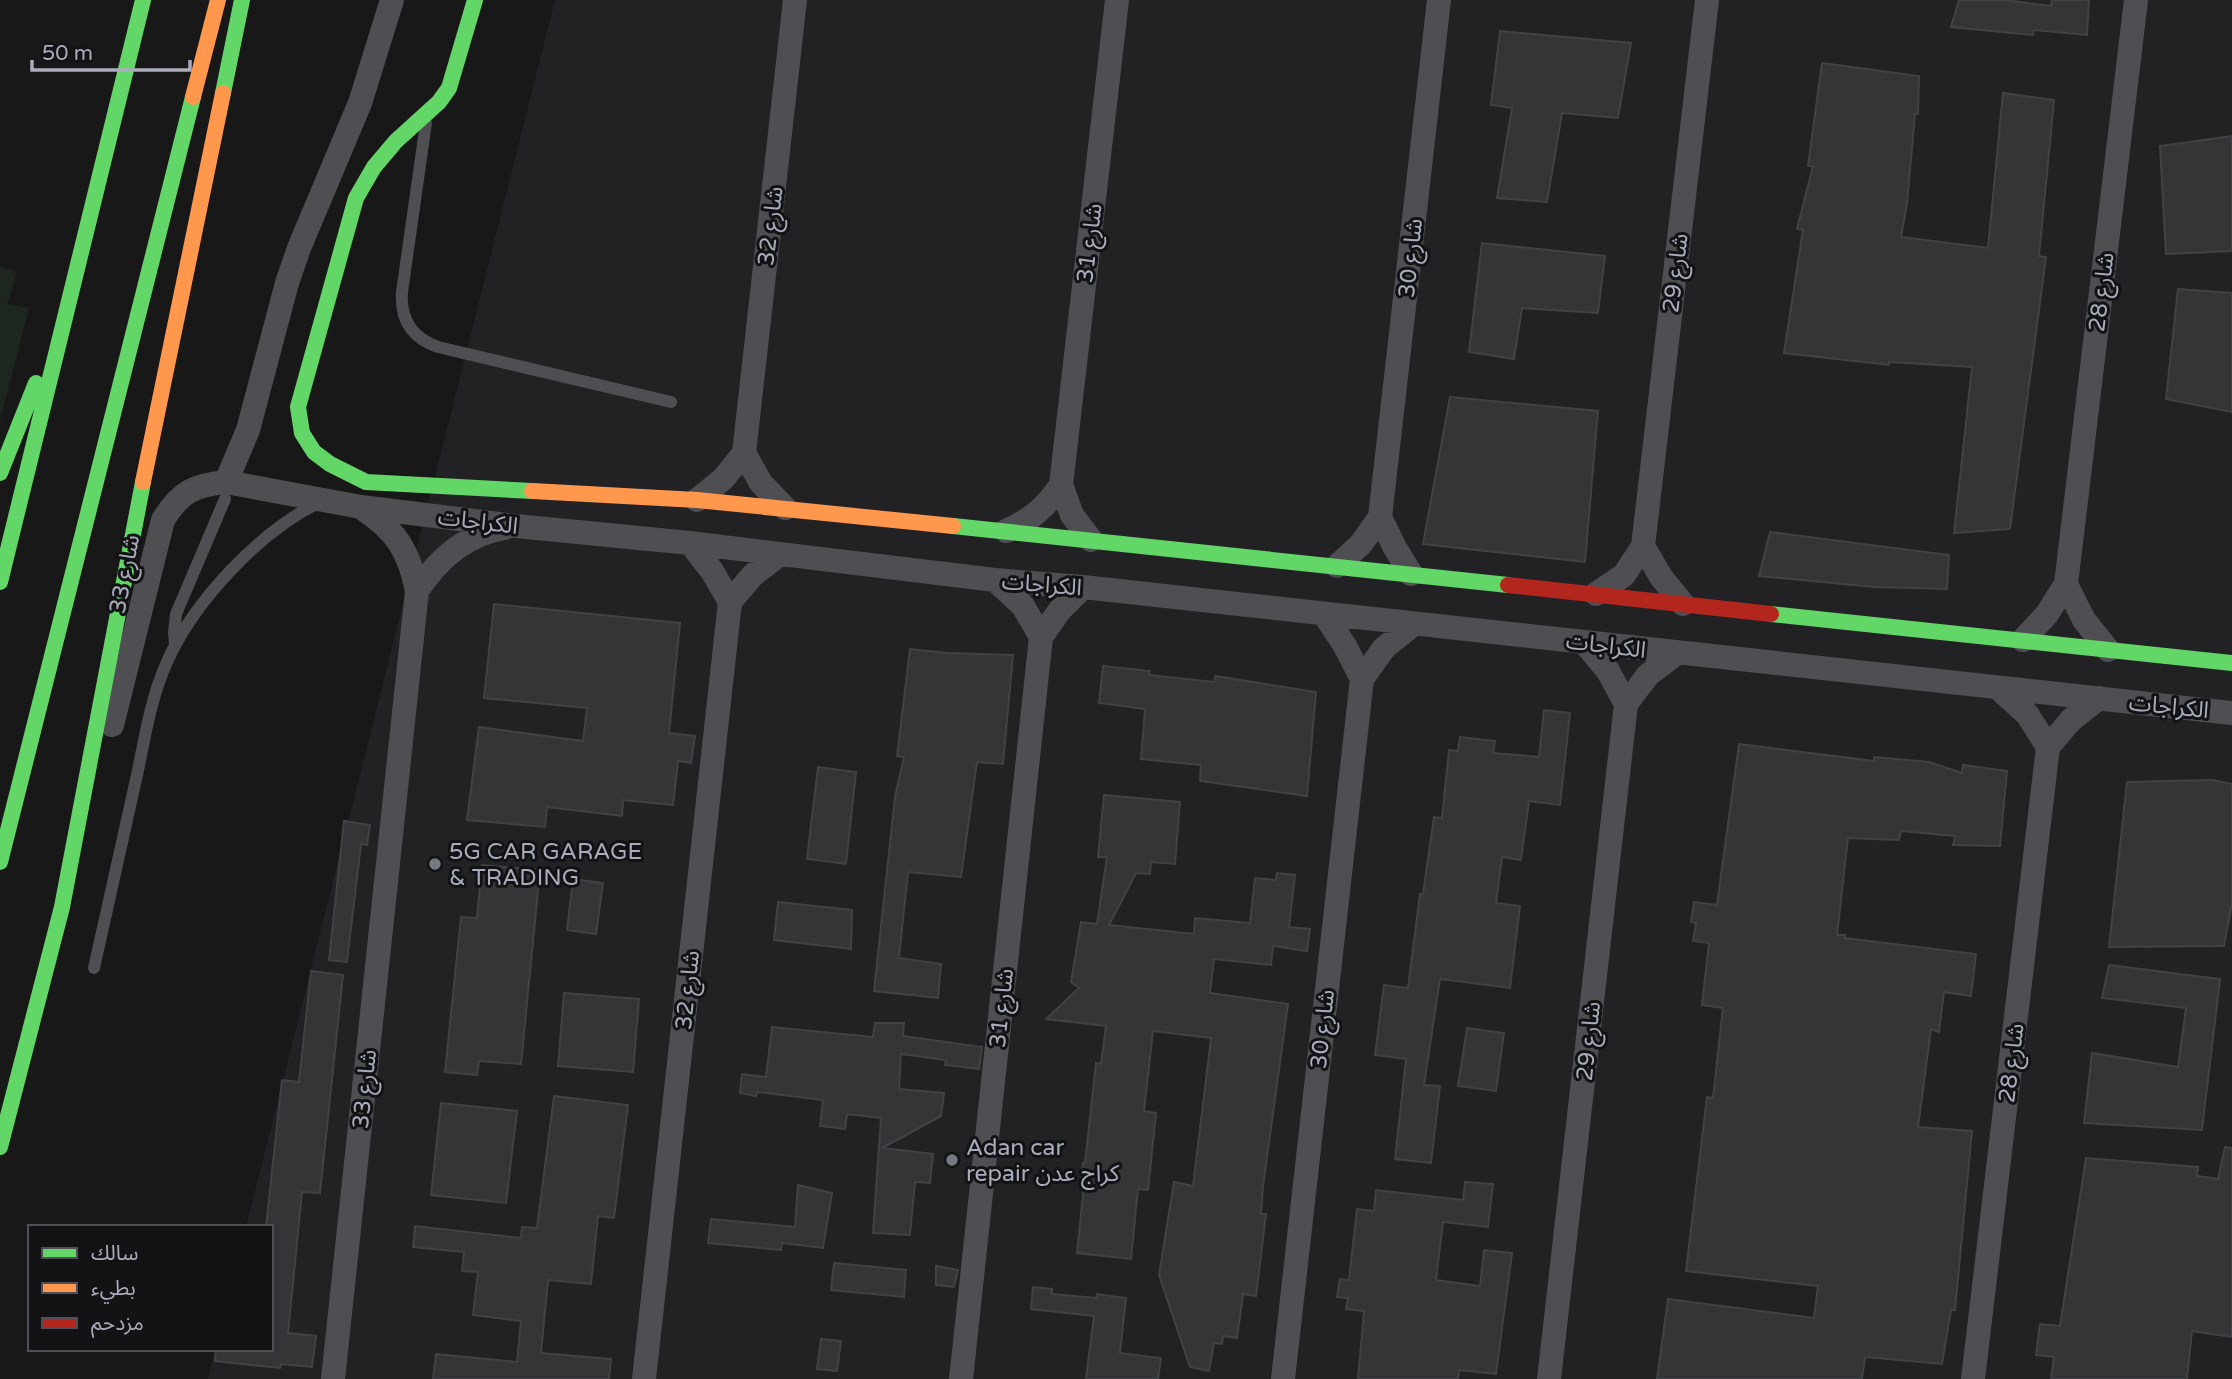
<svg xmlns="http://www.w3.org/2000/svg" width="2232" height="1379" font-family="'Varela Round','Noto Sans Arabic',sans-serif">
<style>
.built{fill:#222225}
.green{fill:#1e2620}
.building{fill:#353537;stroke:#414245;stroke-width:2}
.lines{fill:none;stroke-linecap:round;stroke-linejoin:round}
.lane{stroke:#4e4e53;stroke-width:12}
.street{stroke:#4e4e53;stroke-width:24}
.fast{stroke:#63d668;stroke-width:16}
.slow{stroke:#ff974d;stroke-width:16}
.jam{stroke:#b3261e;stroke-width:16}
.poi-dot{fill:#767882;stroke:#131215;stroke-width:2.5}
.labels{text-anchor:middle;stroke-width:6;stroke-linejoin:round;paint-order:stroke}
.street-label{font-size:23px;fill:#a9acba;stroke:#131215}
.poi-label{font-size:23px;fill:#a9acba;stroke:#131215;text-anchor:start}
</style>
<rect width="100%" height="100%" fill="#181819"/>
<!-- built -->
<path class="built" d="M555,0h1677v1379h-2024l7,-30h56v-122h-25z"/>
<!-- green -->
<path class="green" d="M0,267l17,5 -10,32 22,4 -29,113z"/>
<!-- building -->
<path class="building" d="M1959,0h45l47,6 1,-6h37l-2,35 -53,-5 -1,5 -82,-8z
M1500,31l131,12 -13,75 -56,-5 -15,89 -50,-4 15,-90 -21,-3z
M1822,63l97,13 -1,38h-3l-8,89 -6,34 87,11 15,-155 51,7 -15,156 7,1 -36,272 -56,4 18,-166 -83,-5v3l-105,-12 19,-123 -6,-1 16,-63h-5z
M2232,136v115l-66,3 -6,-108z
M1482,243l123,13 -7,57 -76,-5 -8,51 -45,-7z
M2178,289l54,4v119l-66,-13z
M1450,397l148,14 -13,151 -162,-18z
M1770,532l179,23 -2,34 -73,-2 -115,-11z
M494,604l186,19 -11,110 26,3 -4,27 -13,-2 -5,44 -50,-5 -1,16 -75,-9 -2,20 -78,-7 12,-93 104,14 4,-33 -103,-10z
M910,649l37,4 66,2 -10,109 -26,-2 -16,115 -53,-5 -9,86 42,6 -3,34 -64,-7 21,-194 9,-40 -7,-1z
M1103,666l47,5 -1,4 65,7 1,-6 101,16 -9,104 -107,-15 1,-16 -60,-6 4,-50 -46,-6z
M1544,710l26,3 -10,92 -31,-4 -8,59 -19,-3 -6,46 24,3 -10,82 -70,-9 -16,106 16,1 -9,77 -36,-4 11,-100 -31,-4 9,-70 24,3 12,-94h3l11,-77 8,1 7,-68 9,1 2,-14 35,4 -2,12 46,4z
M1739,744l135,17v-4l55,5 33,11 1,-8 44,6 -7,75 -47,-1 2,-9 -54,-5 -2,9 -51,-2 -11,97h8v3l131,16 -5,42 -27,-4 -5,40 -8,-3 -13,98 54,4 -17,179h-4l-9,54 -77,-7 -3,22h-205l11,-80 146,19 4,-32 -132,-15 21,-174 6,1 10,-90 -21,-3 7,-62 -16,-2 3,-18 -5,-1 3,-20 23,3z
M818,767l38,5 -10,92 -39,-5z
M2212,780l20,4v119l-8,43 -115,1 18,-165z
M1104,795l76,7 -5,62 -24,-2 -1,12 -14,-1 -27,52 85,9 1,-16 55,5 5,-45 21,2 1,-7 18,2 -6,52 21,2 -3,22 -34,-5 -2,19 -57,-6 -4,34 78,11 -25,182 -2,28h5l-10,82 -13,-2 -6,44 -14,-2 -1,8 -8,-1 -5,28 -19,-4 -31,-92 15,-93 19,4 18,-148 -58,-7 -9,80 12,2 -8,77 -10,-1 -7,70 -54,-6 7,-68 -4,-1 3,-21h2l11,-100 5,1 5,-38 -60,-7 33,-31 -8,-6 10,-60 16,2 10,-67h-9z
M344,821l26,4 -3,20 -6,-1 -14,118 -18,-2z
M482,865l58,5 -19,194 -42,-3 -2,14 -32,-3 16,-155 16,1z
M573,879l30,4 -7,51 -29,-4z
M778,902l74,8 -1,39 -77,-9z
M2109,965l111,14 -18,151 -118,-7 8,-70 86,14 8,-59 -84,-10z
M311,971l32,4 -23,218 -18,-1 -14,141 28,3 -4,31 -31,-3 -1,4 -65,-7 1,-12h55v-122h-5l16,-147 17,2z
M564,993l75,6 -6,73 -75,-6z
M875,1023h29l-1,13 79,11 -3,22 -34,-4 1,-5 -45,-6 -2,35 45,4 -3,23 -59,32 51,6 -3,29 -15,-1 -5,53 -37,-2 8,-115 -34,-4 -2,15 -25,-3 3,-26 -66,-8 -1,4 -16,-3v-2l2,-17 24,3 6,-50 101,10z
M1467,1028l37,5 -8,58 -38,-5z
M554,1096l74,9 -14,113 -16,-2 -7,68 -43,-4 -7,73 70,6 -2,20h-176l3,-25 81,8 4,-41 -48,-6 5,-43 -16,-1 2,-19 -51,-5 2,-21 106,12 1,-11 15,1z
M441,1103l76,8 -11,92 -75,-8z
M2225,1147l7,1v189l-40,-6 -5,48h-136l3,-22 -18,-2 4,-31 20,2 26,-168 112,9 -1,9 21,3z
M1465,1182l28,2 -5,43 -45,-5 -7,58 44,6 4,-36 28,3 -16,121 -37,-4 -1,9h-100l6,-68 -18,-2 2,-11 -11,-1 3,-18 9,1 8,-71 17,2 2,-21 87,10z
M798,1185l34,8 -9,55 -41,-5 -1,7 -73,-7 3,-24 84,8z
M834,1263l72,7 -2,27 -73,-7z
M936,1266l22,4 -4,17 -18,-2z
M1033,1287l19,2v5l44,4 1,-4 29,4 -6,55 41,5 -3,21h-72l8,-63 -63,-7z
M821,1339l20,2 -4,30 -20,-2z"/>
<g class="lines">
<!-- lane -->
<path class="lane" d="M426,123l-24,169c-2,28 10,46 36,55l233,55
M175,644l-1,-11 2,-19 49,-115
M94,968c14,-64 29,-128 43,-193 8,-38 14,-78 30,-113 27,-61 93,-131 153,-160"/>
<!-- street -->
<path class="street" d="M744,453l17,30 24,25
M226,482l22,-52 39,-147 12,-35 61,-145 32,-103
M697,500l26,-21 21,-26 51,-453
M1380,517l14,29 17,28
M1006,531c25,-11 40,-24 55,-46
M1091,540l-19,-25 -11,-30 56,-485
M690,543l22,28 18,31
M1643,546l18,31 22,27
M1337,566l24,-22 19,-27 59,-517
M995,580l28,26 18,31
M2066,584l18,36 24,30
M417,591c21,-32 49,-57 88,-63
M1596,594l28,-19 19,-29 64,-546
M1324,614l21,32 17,33
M2023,640l24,-26 19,-30 70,-584
M1584,642l24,29 18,33
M1998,688l29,26 21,33
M112,725l51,-205c17,-28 31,-35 63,-38l135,25 155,19 174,17 305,37 88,7 1149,126
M333,1379l84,-788c-8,-39 -20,-60 -54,-82
M644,1379l86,-777 23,-27 27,-21
M961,1379l80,-742 19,-27 23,-23
M1283,1379l79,-700 22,-31 30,-24
M1549,1379l77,-675 22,-29 29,-22
M1973,1379l75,-632 23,-27 28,-22"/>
<!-- fast -->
<path class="fast" d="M475,0l-26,88 -10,14 -43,39 -22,26 -18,31 -58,209 4,26 12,19 16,12 36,18 166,9
M223,93l19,-93
M0,473l36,-90
M953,526l555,59
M0,582l143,-582
M1771,614l461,49
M0,862l193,-765
M0,1147l62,-240 81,-425"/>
<!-- slow -->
<path class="slow" d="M193,97l25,-97
M143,482l80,-389
M532,491l165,9 256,26"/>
<!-- jam -->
<path class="jam" d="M1508,585l263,29"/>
</g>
<!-- markers -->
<g class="poi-dot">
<circle cx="435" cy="864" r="7"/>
<circle cx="952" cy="1160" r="7"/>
</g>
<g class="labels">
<!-- street labels -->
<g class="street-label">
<text transform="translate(770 226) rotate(-83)" y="8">شارع 32</text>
<text transform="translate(1089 243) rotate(-83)" y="8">شارع 31</text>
<text transform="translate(1410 258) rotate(-84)" y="8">شارع 30</text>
<text transform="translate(1675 273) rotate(-83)" y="8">شارع 29</text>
<text transform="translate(2101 292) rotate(-83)" y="8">شارع 28</text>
<text transform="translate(478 521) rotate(7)" y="8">الكراجات</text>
<text transform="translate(124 574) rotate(-79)" y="8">شارع 33</text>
<text transform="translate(1042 584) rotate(5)" y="8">الكراجات</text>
<text transform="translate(1606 645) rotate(7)" y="8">الكراجات</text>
<text transform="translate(2169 706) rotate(6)" y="8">الكراجات</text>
<text transform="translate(687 990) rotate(-84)" y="8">شارع 32</text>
<text transform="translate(1001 1008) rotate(-84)" y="8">شارع 31</text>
<text transform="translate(1322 1029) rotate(-84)" y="8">شارع 30</text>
<text transform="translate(1588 1041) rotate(-84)" y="8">شارع 29</text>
<text transform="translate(2011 1063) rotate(-83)" y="8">شارع 28</text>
<text transform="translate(364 1089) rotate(-84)" y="8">شارع 33</text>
</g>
<!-- poi labels -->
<g class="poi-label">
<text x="449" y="859">5G CAR GARAGE<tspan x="449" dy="26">&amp; TRADING</tspan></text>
<text x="966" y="1155">Adan car<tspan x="966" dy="26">repair كراج عدن</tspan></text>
</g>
</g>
<!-- legend -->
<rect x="28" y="1225" width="245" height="126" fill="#131215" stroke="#4f5057" stroke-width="2"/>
<rect x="42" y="1248" width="35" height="10" fill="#63d668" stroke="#4f5057" stroke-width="2"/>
<text x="91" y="1260" font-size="21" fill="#a9acba">سالك</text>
<rect x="42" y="1283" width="35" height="10" fill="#ff974d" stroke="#4f5057" stroke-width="2"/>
<text x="91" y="1295" font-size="21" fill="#a9acba">بطيء</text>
<rect x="42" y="1318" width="35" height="10" fill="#b3261e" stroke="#4f5057" stroke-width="2"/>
<text x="91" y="1330" font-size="21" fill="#a9acba">مزدحم</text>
<!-- scale -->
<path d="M32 60v10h158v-10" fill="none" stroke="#a9acba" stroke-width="3.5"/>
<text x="42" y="60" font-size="21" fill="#a9acba" stroke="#131215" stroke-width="5" paint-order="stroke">50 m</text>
</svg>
